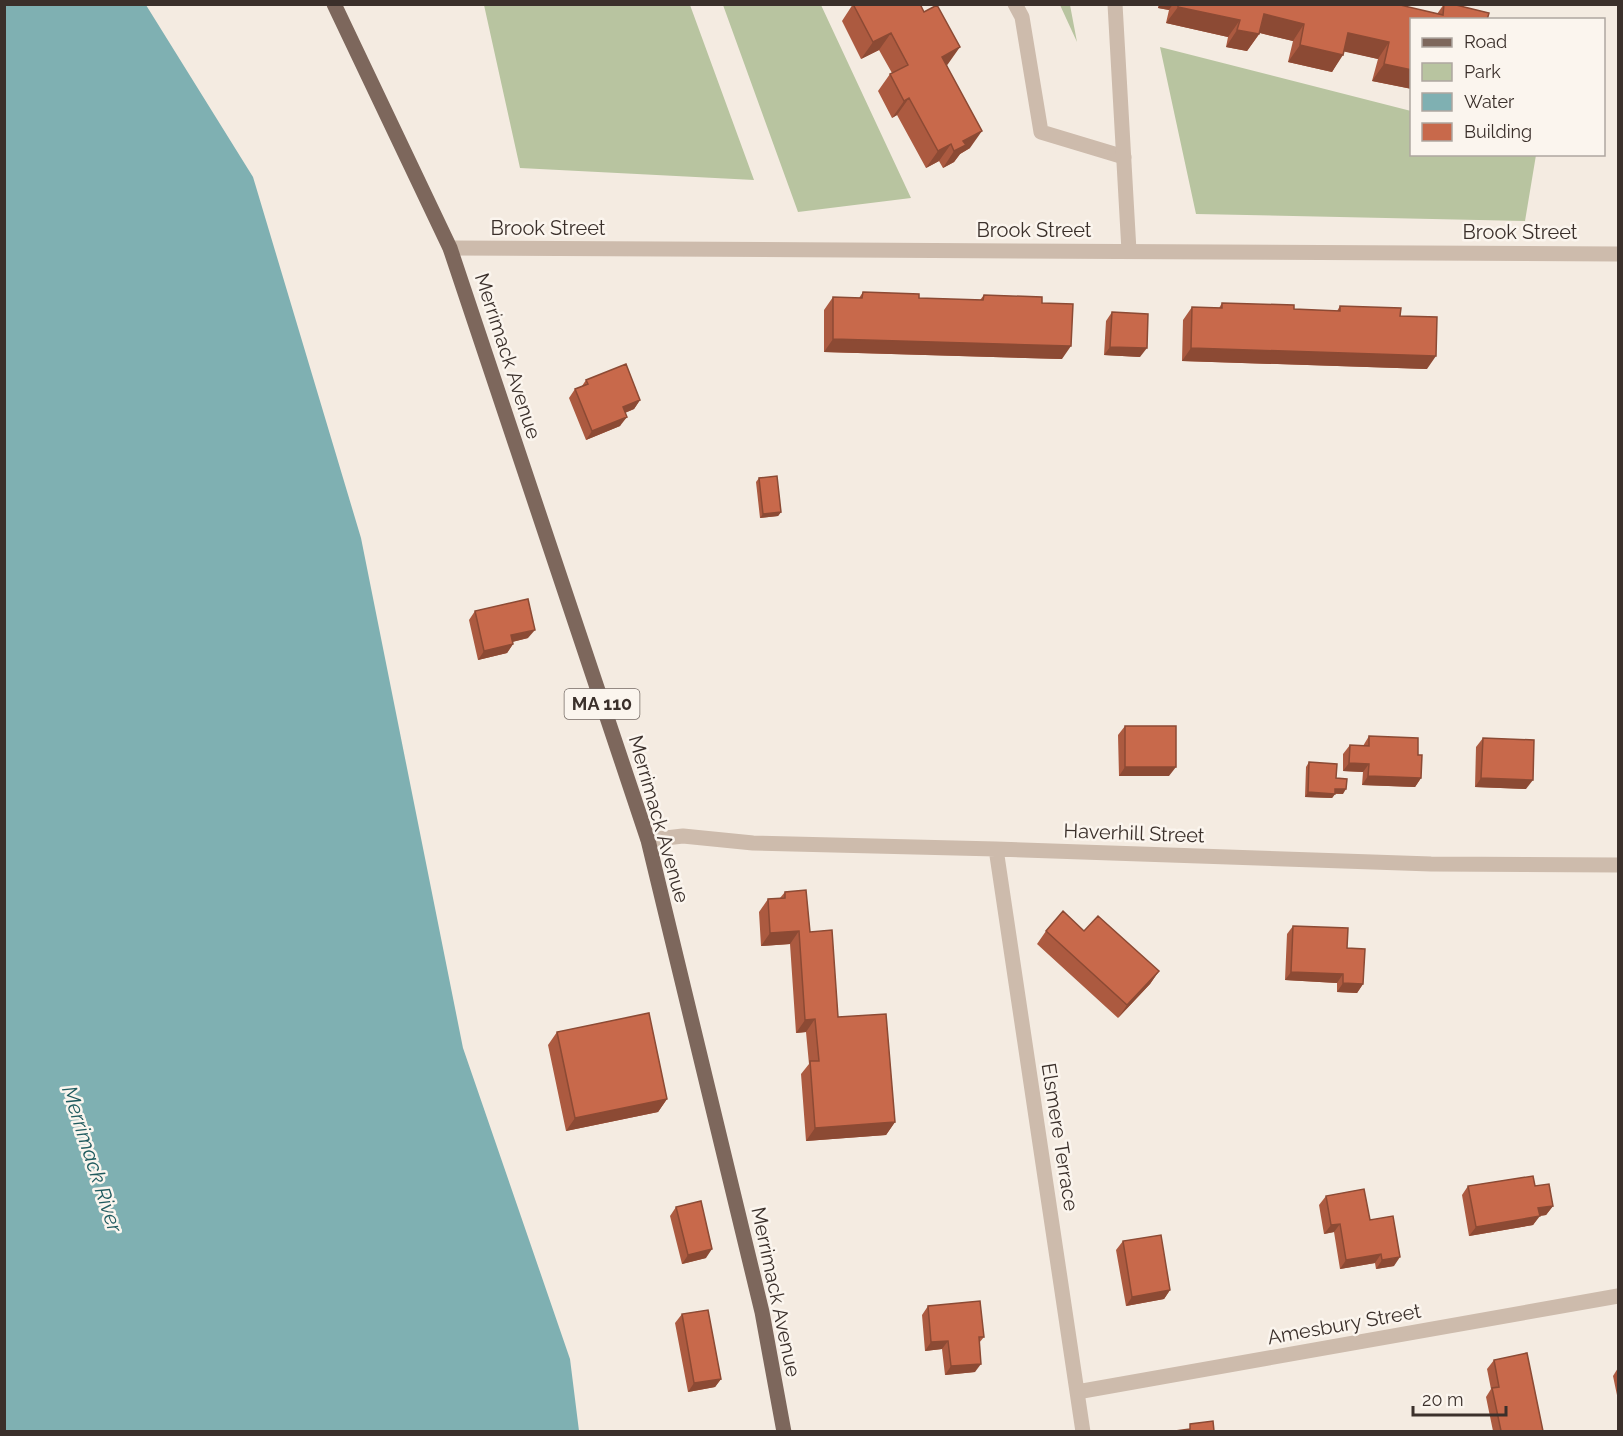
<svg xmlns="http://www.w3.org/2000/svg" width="1623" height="1436" font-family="Raleway,sans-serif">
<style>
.green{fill:#b8c4a0}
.water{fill:#7fb0b2}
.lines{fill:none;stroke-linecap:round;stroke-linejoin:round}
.lane{stroke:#cdbbac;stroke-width:15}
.street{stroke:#cdbbac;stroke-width:15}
.primary{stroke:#7d675c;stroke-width:15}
.wall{fill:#ac5a40}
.shaded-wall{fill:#8c4a34}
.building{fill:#c8694b;stroke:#8c4a34;stroke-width:1.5}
.labels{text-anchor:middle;stroke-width:5;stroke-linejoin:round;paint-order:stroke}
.shield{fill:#fbf5ee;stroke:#756b66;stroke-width:1.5}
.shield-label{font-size:18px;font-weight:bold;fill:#3b302b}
.street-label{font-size:20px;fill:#3b302b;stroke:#fbf5ee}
.water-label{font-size:21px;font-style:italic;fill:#1f5a5e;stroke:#fbf5ee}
</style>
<rect width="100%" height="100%" fill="#f4ebe1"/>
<!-- green -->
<path class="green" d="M484,5h206l64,175 -234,-12z
M723,5h98l90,193 -113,14z
M1060,5h10l7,37z
M1160,47l251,64 1,43 124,1 -11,66 -329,-7z"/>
<!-- water -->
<path class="water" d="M5,4l141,1 107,172 108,361 102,510 107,311 9,72h-574z"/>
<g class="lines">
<!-- lane -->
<path class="lane" d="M1015,4l7,13 19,115 83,25"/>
<!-- street -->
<path class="street" d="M1115,4l14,247
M450,248l1168,6
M648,840l35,-4 70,7 243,6 435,15 187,1
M996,849l87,583
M1077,1392l541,-96"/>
<!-- primary -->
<path class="primary" d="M334,4l116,244 198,592 114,472 22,120"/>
</g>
<!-- wall -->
<path class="wall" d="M853,4l95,60 -1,1 23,83 -10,6 -6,8 -11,6 -4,-7 -13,7 -29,-53 -5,3 -14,-27 12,-17 2,-1 -13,-23 -18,9 -19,-38z
M1159,4h241v1l37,9 7,-10h8l37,9 -77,7v69l-40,-8 6,-22 -34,-8 -12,21 -44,-10 5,-21 -33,-8 -13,18 -21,-4 2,-10 -62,-14 3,-13 -11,-2z
M863,292l56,6 61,2 4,-5 58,8 20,56 -238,-7v-42l9,-13 26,1z
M1222,303l72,6 43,2 3,-5 60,10 27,53 -245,-8 1,-41 9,-13 27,1z
M1112,312l28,45 -36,-2 2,-34z
M586,380l54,20 -6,9 -9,4 -5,13 -34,14 -17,-42 6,-9 7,-3z
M759,478l22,34 -3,4 -18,2 -4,-36z
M475,611l53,27 -16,4 1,2 -6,9 -29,7 -9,-40z
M1125,726l44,50h-50l-1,-41z
M1369,736l49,19 3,23 -6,9 -53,-2 1,-13 -20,-1v-17l7,-9 13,1z
M1483,738l43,51 -51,-2 1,-40z
M1309,762l27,16 7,16h-8l-3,4 -27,-1 1,-30z
M785,892l25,40 28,85 57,105 -9,13 -80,6 -5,-67 8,-10 -3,-32 -10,1 -6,-89 -29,2 -2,-34 9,-13 12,-1z
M1293,926l54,22 16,36 -6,9 -20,-1v-9l-52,-3 2,-46z
M1046,931h38l75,40 -9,13 -32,34 -81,-74z
M557,1032l110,67 -9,13 -92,19 -18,-86z
M1468,1186l85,20 -7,9 -7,1 -6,9 -64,11 -7,-41z
M1326,1196l44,24 24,46 -18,3 -1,-6 -35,6 -6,-37 -10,2 -5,-29z
M676,1207l30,51 -24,6 -12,-48z
M1123,1241l47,49 -6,9 -38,7 -10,-56z
M928,1306l56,31 -5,6 -4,29 -30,3 -3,-26 -17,2 -3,-36z
M682,1314l39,65 -6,8 -27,5 -13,-69z
M1494,1360l49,71h-50l-7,-34 5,-8 -4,-20z
M1618,1368v32l-5,-24z"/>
<!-- shaded-wall -->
<path class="shaded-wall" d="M1160,4h13l-4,6 -11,-2z
M1178,7l62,13 -12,17 -62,-14z
M1264,14l40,10 -11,17 -41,-10z
M1237,30l22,4 -12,17 -21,-4z
M891,33l-12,17 -18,9 12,-17z
M1348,33l41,9 -11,17 -41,-9z
M1300,45l43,10 -11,17 -44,-10z
M960,47l-12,17 -17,10 11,-17z
M1384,64l28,6v19l-40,-8z
M909,98l-12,17 -5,3 12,-17z
M982,131l-12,17 -10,6 -6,8 -11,6 11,-17 9,-10z
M951,144l-12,17 -13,7 12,-17z
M833,339l238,7 -9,13 -238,-7z
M1110,347l37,1 -7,9 -36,-2z
M1191,348l245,8 -9,13 -245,-8z
M640,400l-6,9 -17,7 6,-9z
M627,417l-7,9 -34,14 6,-9z
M781,512l-3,4 -18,2 3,-4z
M535,630l-7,8 -24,6 7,-9z
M513,644l-6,9 -29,7 6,-9z
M1349,763l20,1 -6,8 -20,-1z
M1125,767h51l-7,9h-50z
M1368,776l53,2 -6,9 -53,-2z
M1481,778l52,2 -7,9 -51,-2z
M1335,789h11l-3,5 -11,-1z
M1308,792l27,2 -3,4 -27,-1z
M799,931l-9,13 -29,2 9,-13z
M1159,971l-9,13 -32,34 9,-13z
M1291,972l52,2 -6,9 -52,-3z
M1343,983l20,1 -6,9 -20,-1z
M815,1019l-9,13 -10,1 9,-13z
M667,1099l-9,13 -92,19 9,-13z
M895,1122l-9,13 -80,6 9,-13z
M1553,1206l-7,9 -14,2 6,-9z
M1540,1216l-7,9 -64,11 7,-9z
M1340,1224l-6,8 -10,2 7,-9z
M712,1249l-6,9 -24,6 6,-9z
M1381,1254l-6,9 -35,6 6,-9z
M1400,1257l-6,9 -18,3 6,-9z
M1170,1290l-6,9 -38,7 6,-9z
M948,1341l-6,8 -17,2 6,-9z
M981,1364l-6,8 -30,3 6,-9z
M721,1379l-6,8 -27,5 6,-9z"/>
<!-- building -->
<path class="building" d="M853,4h67l4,8 13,-7 23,42 -18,10 40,74 -19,10 3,4 -12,6 -3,-7 -13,7 -29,-53 -5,3 -14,-27 18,-9 -17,-32 -18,9z
M1178,4h222v1l43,10 1,-11h8l37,9 -2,7h-75v50l-28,-6 5,-22 -41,-9 -5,22 -43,-10 4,-21 -40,-10 -5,20 -22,-4 3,-10 -62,-13z
M863,292l56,2v4l64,2 1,-5 58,2v6l31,1 -2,42 -238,-7v-42l29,1z
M1222,303l72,2v4l46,2v-5l61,2 -1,8 37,1 -1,39 -245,-8 1,-41 30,1z
M1112,312l36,2 -1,34 -37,-1z
M626,364l14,36 -17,7 4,10 -35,14 -17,-42 13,-5 -2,-4z
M777,476l4,36 -18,2 -4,-36z
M528,599l7,31 -24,5 2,9 -29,7 -9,-40z
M1125,726h51v41h-51z
M1369,736l49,2v17h4l-1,23 -53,-2 1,-12 -20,-1 1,-18 19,1z
M1483,738l51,2 -1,40 -52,-2z
M1309,762l28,2 -1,14 11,1 -1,10h-11v5l-27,-2z
M806,890l4,42 22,-2 6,87 48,-3 9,108 -80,6 -5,-67h9l-4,-42 -10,1 -6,-89 -29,2 -2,-34 17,-1v-6z
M1063,911l21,20 14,-15 61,55 -32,34 -81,-74z
M1293,926l55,2 -1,20 18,1 -2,35 -20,-1v-9l-52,-2z
M649,1013l18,86 -92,19 -18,-86z
M1533,1176l2,10 14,-2 4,22 -15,2 2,8 -64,11 -8,-41z
M1364,1189l6,31 23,-4 7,41 -18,3 -1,-6 -35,6 -6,-36 -9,1 -5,-29z
M701,1201l11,48 -24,6 -12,-48z
M1161,1235l9,55 -38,7 -9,-56z
M980,1301l4,36h-5l2,27 -30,2 -3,-25 -17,1 -3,-36z
M708,1310l13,69 -27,4 -12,-69z
M1527,1353l16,78h-42l-9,-43 7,-1 -5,-27z
M1213,1421l1,10h-39l15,-2v-5z"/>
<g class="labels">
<!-- shield labels -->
<rect class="shield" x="564.5" y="689" width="75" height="30" rx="4.5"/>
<g class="shield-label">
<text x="602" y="710">MA 110</text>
</g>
<!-- street labels -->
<g class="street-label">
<text x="548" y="235">Brook Street</text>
<text x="1034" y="237">Brook Street</text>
<text x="1520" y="239">Brook Street</text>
<text transform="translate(508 356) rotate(72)" y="7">Merrimack Avenue</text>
<text transform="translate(659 819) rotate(74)" y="7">Merrimack Avenue</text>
<text transform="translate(1134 833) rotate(2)" y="7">Haverhill Street</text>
<text transform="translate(1060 1137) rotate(81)" y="7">Elsmere Terrace</text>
<text transform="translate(776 1292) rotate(78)" y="7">Merrimack Avenue</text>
<text transform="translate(1344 1324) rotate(-10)" y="7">Amesbury Street</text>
</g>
<!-- water labels -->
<g class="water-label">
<text transform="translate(92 1159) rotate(72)" y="7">Merrimack River</text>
</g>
</g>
<!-- border -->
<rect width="1623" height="1436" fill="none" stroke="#3b302b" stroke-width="12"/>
<!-- legend -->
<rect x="1410" y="18" width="195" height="138" fill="#fbf5ee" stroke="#aea6a0" stroke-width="1.5"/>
<rect x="1422" y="38" width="30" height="9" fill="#7d675c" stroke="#aea6a0" stroke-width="1.5"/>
<text x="1464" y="48" font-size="18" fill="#3b302b">Road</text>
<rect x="1422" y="63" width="30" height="18" fill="#b8c4a0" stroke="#aea6a0" stroke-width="1.5"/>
<text x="1464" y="78" font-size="18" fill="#3b302b">Park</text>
<rect x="1422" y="93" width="30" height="18" fill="#7fb0b2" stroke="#aea6a0" stroke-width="1.5"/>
<text x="1464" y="108" font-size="18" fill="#3b302b">Water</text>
<rect x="1422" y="123" width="30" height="18" fill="#c8694b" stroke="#aea6a0" stroke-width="1.5"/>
<text x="1464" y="138" font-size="18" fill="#3b302b">Building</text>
<!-- scale -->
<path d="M1413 1406v9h93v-9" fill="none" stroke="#3b302b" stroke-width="3"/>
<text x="1422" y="1406" font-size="18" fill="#3b302b" stroke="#fbf5ee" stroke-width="4.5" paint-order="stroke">20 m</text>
</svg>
